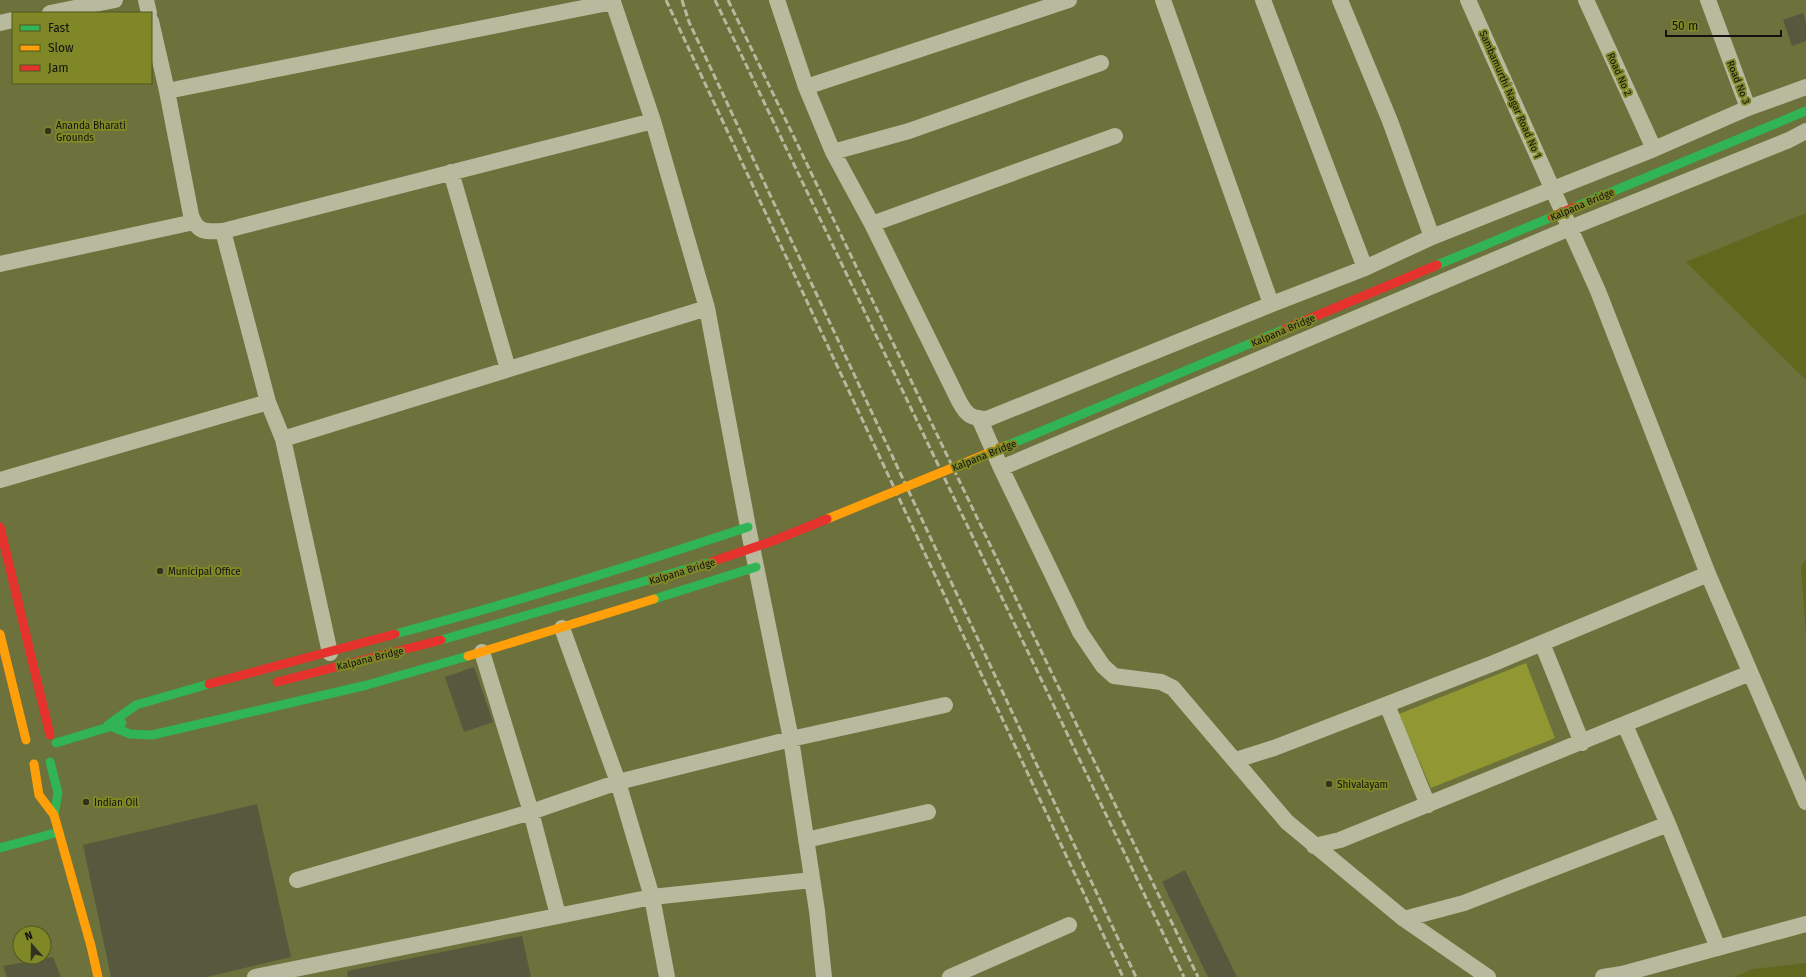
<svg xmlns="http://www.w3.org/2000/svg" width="1806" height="977" font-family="'Fira Sans',sans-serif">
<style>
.green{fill:#919832}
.water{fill:#61681e}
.building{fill:#57593e}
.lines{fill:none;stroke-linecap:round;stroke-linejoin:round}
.street{stroke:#b8ba9e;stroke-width:16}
.fast{stroke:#30b455;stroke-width:9}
.slow{stroke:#ff9f0a;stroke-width:9}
.jam{stroke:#e5322d;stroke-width:9}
.rail{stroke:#b8b89e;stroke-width:3;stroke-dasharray:7 3;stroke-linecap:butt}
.slow-bridge{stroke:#ff9f0a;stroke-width:9}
.jam-bridge{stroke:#e5322d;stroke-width:9}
.poi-dot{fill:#313320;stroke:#7f8726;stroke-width:1.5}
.labels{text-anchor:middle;stroke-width:4;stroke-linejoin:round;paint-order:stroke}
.street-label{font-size:10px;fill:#111;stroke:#7f8726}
.poi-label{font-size:10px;fill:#111;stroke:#7f8726;text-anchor:start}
</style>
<rect width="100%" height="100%" fill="#6d713c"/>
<!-- green -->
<path class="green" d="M1526,663l29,75 -124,50 -32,-74z"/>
<!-- water -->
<path class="water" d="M1806,213v167l-120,-118z
M1806,559v78l-5,-70z
M1806,963v14h-72l19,-8z"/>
<!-- building -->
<path class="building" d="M1803,13l3,10v18l-14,5 -9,-26z
M474,667l19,55 -29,10 -19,-55z
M257,804l34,153 -84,20h-96l-28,-132z
M1185,870l52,107h-29l-46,-95z
M522,936l9,41h-183l-1,-6z
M53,957l8,20h-54l-4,-11z"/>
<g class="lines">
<!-- street -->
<path class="street" d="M146,0l3,13
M777,0l29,87 263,-87
M1163,0l106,298 3,6 93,-36
M1263,0l102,268 67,-31 222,-88 94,-41
M1340,0l50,121 42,116
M1468,0l130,291 110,283 98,228
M1586,0l68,149
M1708,0l40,108 58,-21
M50,13l65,-13
M151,21l16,70 446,-89v-2
M0,23l13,-3
M806,87l27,65 76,-21 192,-68
M167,91l24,124c6,18 15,17 32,16l430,-110
M833,152l39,72 243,-88
M451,172l57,197
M872,224l87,177c8,15 12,17 28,18l285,-115
M223,231l45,171 15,37 424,-131 -54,-187 -40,-119
M0,264l194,-42
M979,418l22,50 79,164 23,34 11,10 47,6 12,6 114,134 117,97 84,58
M283,439l47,214
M1001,468l569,-240 219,-88 17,-9
M0,480l268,-78
M1542,643l40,100
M482,652l49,160 27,103
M1387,705l41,100
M1625,725l43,99
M1236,760l38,-12 220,-85 214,-89
M806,840l122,-28
M1314,846l26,-6 410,-167
M297,880l234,-68 87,-30 173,-43 -43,-212 -41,-219
M1404,919l60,-16 204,-79 50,124
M255,977l397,-80 -34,-115 -56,-154
M667,977l-15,-80 160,-17
M824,977l-7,-66 -26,-172 154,-34
M950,977l119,-52
M1603,977l19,-3 184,-50"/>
<!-- fast -->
<path class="fast" d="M1575,207l231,-96
M1437,265l115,-48
M1006,446l279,-117
M654,599l102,-32
M395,634c119,-31 236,-68 353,-107
M441,640l270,-78
M209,684l-73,21 -28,20 22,9 22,1 215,-50 101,-29
M56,743l66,-20
M50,762l8,31 -4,22
M0,848l59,-16"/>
<!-- slow -->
<path class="slow" d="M0,634l26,106
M468,656l186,-57
M34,764l5,31 15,20 37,131 7,31"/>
<!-- jam -->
<path class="jam" d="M1285,329l152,-64
M0,527l50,208
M277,682l164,-42
M209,684l186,-50"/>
<!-- rail -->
<path class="rail" d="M666,0l457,977
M682,0l7,22 32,68 415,887
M715,0l469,977
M728,0l470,977"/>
<!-- slow-bridge -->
<path class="slow-bridge" d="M827,519l179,-73"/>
<!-- jam-bridge -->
<path class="jam-bridge" d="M1552,217l23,-10
M711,562l59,-20 57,-23"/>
</g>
<!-- markers -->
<g class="poi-dot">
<circle cx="48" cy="131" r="4"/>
<circle cx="160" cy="571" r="4"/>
<circle cx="1329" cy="784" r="4"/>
<circle cx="86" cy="802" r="4"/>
</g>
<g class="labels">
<!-- street labels -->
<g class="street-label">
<text transform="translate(1620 74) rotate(66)" y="4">Road No 2</text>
<text transform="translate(1739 82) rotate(68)" y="4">Road No 3</text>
<text transform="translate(1511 94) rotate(66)" y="4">Sambamurthi Nagar Road No 1</text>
<text transform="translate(1582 204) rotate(-23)" y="4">Kalpana Bridge</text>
<text transform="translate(1283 330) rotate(-23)" y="4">Kalpana Bridge</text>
<text transform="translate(984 455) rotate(-22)" y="4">Kalpana Bridge</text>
<text transform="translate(682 571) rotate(-17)" y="4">Kalpana Bridge</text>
<text transform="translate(370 658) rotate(-14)" y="4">Kalpana Bridge</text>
</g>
<!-- poi labels -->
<g class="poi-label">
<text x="56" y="129">Ananda Bharati<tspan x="56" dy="12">Grounds</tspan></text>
<text x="168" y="575">Municipal Office</text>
<text x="1337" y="788">Shivalayam</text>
<text x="94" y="806">Indian Oil</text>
</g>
</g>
<!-- legend -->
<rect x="12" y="12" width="140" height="72" fill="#7f8726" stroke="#53581e"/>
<rect x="20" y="25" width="20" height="6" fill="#30b455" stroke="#53581e"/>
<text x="48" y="32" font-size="12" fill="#111111">Fast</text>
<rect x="20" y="45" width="20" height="6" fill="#ff9f0a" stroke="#53581e"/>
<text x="48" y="52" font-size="12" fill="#111111">Slow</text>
<rect x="20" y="65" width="20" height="6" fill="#e5322d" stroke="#53581e"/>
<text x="48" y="72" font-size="12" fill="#111111">Jam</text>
<!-- north arrow -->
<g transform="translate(32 945) rotate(340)"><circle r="19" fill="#7f8726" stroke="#53581e"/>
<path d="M0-3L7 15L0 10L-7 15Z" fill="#313320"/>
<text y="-6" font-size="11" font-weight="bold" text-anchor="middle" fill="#111111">N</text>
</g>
<!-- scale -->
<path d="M1666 30v6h115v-6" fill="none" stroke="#111111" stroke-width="2"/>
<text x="1672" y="30" font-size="12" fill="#111111" stroke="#7f8726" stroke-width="3" paint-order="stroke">50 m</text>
</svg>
